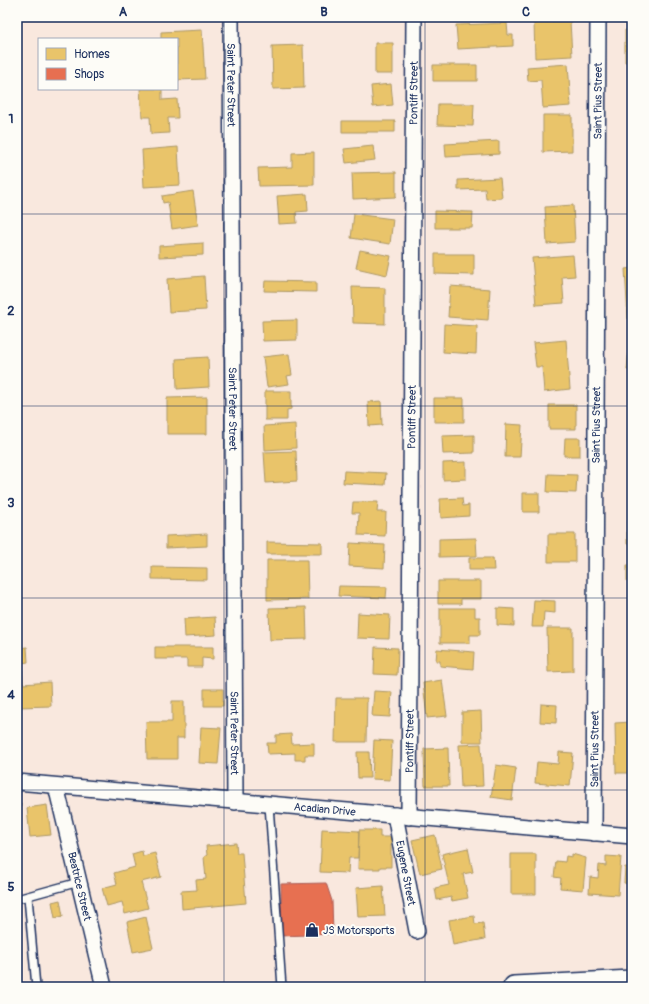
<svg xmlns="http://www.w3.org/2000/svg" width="649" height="1004" font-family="Pangolin,sans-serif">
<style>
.homes{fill:#e9c46a;stroke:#ab9766}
.shops{fill:#e76f51;stroke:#aa5c55}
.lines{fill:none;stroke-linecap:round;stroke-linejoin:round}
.service-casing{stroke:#1b2f5e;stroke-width:10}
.minor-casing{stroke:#1b2f5e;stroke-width:18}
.secondary-casing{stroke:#1b2f5e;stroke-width:24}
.service{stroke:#fdfcf7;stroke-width:7}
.minor{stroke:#fdfcf7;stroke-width:15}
.secondary{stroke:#fdfcf7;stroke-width:21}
.grid{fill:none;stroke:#1b2f5e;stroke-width:1;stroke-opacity:0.55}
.labels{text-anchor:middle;stroke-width:4;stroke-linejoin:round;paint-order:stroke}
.street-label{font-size:11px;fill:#1b2f5e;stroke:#fdfcf7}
.poi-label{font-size:11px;fill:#1b2f5e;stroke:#fdfcf7;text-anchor:start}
.neatline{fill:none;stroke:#1b2f5e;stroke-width:1.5}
.grid-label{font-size:13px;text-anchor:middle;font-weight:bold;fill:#1b2f5e}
</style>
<rect width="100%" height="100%" fill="#f9e8de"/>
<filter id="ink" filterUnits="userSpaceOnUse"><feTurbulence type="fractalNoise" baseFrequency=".025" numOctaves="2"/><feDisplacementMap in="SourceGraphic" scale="8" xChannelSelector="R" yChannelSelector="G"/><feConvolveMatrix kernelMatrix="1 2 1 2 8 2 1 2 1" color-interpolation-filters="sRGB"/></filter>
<g filter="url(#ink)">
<!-- homes -->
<path class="homes" d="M570,21l2,35 -37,2 -1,-36z
M507,23l1,12h5v11l-55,3 -2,-24z
M202,30l3,49 -28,1v-41h-16v-7z
M625,30h7v32h-7z
M375,43h18v31h-18z
M303,45l1,43 -31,1 -1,-43z
M568,64l3,42 -28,2 -2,-28 -13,1 -1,-14z
M433,65h44v16h-44z
M391,84l2,21 -20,2 -2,-21z
M140,89h22v11l15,-1 1,19h-10l1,15 -18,1 -1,-17h-8z
M438,104h36l-1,22 -36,-1z
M543,115h29v36l-29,1z
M629,119h3v35z
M342,121h53v11h-53z
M499,141v13l-53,3 -1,-13z
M373,146l2,14 -29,3 -2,-14z
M178,147l2,38 -36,2 -2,-37z
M314,152v33l-55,1 -1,-18 34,-1v-14z
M396,172v25l-43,2 -1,-26z
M500,178l2,20 -16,1 -1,-10 -27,1v-10z
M193,191l5,34 -26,4 -4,-27 -5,1 -1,-7z
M307,194l1,17 -12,1 1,11 -18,1 -2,-28z
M573,205l2,37 -28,2 -2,-37z
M435,211l38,1 -1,16h-37z
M354,214l39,5 -3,25 -39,-6z
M203,243v12l-44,2v-11z
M360,250l31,6 -4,19 -31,-7z
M435,254h39v21l-39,-1z
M573,255l2,21 -13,1 2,26 -28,2 -4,-47z
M632,268v51h-4l-3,-50z
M204,276l2,34 -37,2 -2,-33z
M265,281l51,1v10l-52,-1z
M450,286l40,3 -2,31 -40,-3z
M352,287l33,1v36l-32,-1z
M297,320v20l-34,1 -1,-20z
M444,324l33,2 -1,28 -33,-2z
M566,340l4,49 -26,3 -2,-25h-6l-3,-24z
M629,346h3v24h-5z
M289,354l3,21 -5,1 2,8 -22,3 -4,-30z
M208,357l1,30 -32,2 -1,-30z
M265,391h26v18l-4,1v10h-22z
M207,397v37h-40v-36z
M434,398h30v24h-30z
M381,401l1,24 -13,1 -1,-24z
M549,405h27v24h-27z
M629,409h3v35h-4z
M295,424l1,24 -31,2 -1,-24z
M506,424l16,1 -2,32h-15z
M474,435v18l-31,1 -1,-18z
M565,438h15v18h-16z
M296,451l1,30 -31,2 -2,-31z
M466,462v17l-23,1v-17z
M344,471l42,2 -1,12 -42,-2z
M548,474l29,1 -1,18 -29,-1z
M523,493h16v19h-16z
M462,498l1,8 6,-1v11l-28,2 -1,-19z
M353,502h25l-1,10h9l-1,24 -27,-1 1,-22h-7z
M627,522h5v22h-5z
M207,534v12l-41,2v-12z
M548,534h27v28h-27z
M476,538l1,18 -38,1v-18z
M267,542l55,1v11h-55z
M350,543l35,2 -1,23 -35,-2z
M469,558h24l1,12h-25z
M267,560h40l1,39 -41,1z
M627,565h5v17h-5z
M152,567l55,1v12l-55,-1z
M438,581h43v18h-20v5h-23z
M339,586l48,1 -1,11 -48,-2z
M534,600l21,1v12l-11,-1 -1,15h-11z
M306,607l1,32 -37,1 -1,-32z
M440,608h35v9h5v18h-10v8h-30z
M497,608l17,1v17l-17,-1z
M358,613l32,2 -1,24 -32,-1z
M215,617l1,18 -31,2 -1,-18z
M547,628h26v43l-25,1z
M27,647l1,15 -6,1 1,21 27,-2 1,24 -31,1v-12h-3v-47z
M155,647h58v12l-11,-1v9h-15v-8h-32z
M375,647l23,1 -1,27 -23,-1z
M437,649l37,3 -1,17 -33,-3v-5h-4z
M442,680l5,36 -20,2 -4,-35z
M204,689h19v17h-19z
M374,691l18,1 -2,25 -18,-1z
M336,698h31l-1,44h-31z
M172,701h12v37h-7v21h-30l-1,-37h26z
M541,704l16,1 -1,18 -16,-1z
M481,711l1,31h-20v-30z
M631,722l1,29v47l-1,-25h-15l-1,-50z
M201,727l20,1 -3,36 -19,-1z
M291,734l1,10 22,-1v12h-9v5h-10v-7l-27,1 -1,-11h9v-8z
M374,740l18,1 -2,39 -18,-1z
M481,744l2,42 -22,1 -2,-42z
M448,748l1,38h-24l-1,-37z
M357,752h12l1,26h-12z
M559,752l14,1 -3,33 -35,-3 2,-21 21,2z
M496,765l20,3 -4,32 -21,-3z
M17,804h4l-2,19h-2z
M47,805l4,30 -21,2 -3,-29z
M322,829l37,2 -1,27h-9l-1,15 -28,-1z
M359,830h21v7h11v30h-11v2h-22z
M435,835l7,34 -22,5 -8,-34z
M236,843l1,10h5l4,50 -64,6 -1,-18 16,-1 -1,-10 10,-1 -2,-22 3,-2 -1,-9z
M468,848l5,24 -10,2 5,24 -16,3 -1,-4 -14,3 -2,-12 14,-3 -7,-31z
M142,851l1,5 12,-3 6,24 -20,5 7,26 -23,6 -3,-12 -15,4 -5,-18 15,-4 -3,-11 21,-6 -3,-13z
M511,854h25v40h-25z
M572,854l14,4 -3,32 -23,-2 1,-10 -7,-1 2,-16 9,1 1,-6 6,1z
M606,856l15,1 -3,38 -29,-2 1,-16 8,1 1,-13 7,1z
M625,867l7,1v26l-3,-1 1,-9 -6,-1z
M383,886l2,30 -27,1 -2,-29z
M60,900l3,16 -8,2 -3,-16z
M474,916l1,8 8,-1 2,16 -32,6 -4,-25z
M146,917l7,31 -20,4 -6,-30z"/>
<!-- shops -->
<path class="shops" d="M326,883l6,18 1,33 -51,2 -1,-52z"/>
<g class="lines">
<defs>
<path id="service" d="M269,805l13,182
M28,897l8,90
M17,899l62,-17"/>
<g id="minor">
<path id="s1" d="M231,17l4,785"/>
<path id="s2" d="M17,782l615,54"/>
<path id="s3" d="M56,786l48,201"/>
<path id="s4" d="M395,815l22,116"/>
<path id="s5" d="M409,817l5,-800"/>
<path id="s6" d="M594,833l4,-816"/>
</g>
<path id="secondary" d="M514,987l118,-6"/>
</defs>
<!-- service casing -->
<use href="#service" class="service-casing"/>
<!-- minor casing -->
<use href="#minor" class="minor-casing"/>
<!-- secondary casing -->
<use href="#secondary" class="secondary-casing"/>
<!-- service -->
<use href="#service" class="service"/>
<!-- minor -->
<use href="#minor" class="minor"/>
<!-- secondary -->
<use href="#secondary" class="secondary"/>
</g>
</g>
<!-- grid -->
<path class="grid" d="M224,17v970M425,17v970M17,214h615M17,406h615M17,598h615M17,790h615"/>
<!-- icons -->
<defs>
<symbol id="shop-bare" viewBox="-9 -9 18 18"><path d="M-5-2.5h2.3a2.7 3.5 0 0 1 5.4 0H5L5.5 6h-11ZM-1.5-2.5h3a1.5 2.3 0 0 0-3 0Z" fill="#1b2f5e" stroke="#fdfcf7" stroke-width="2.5" paint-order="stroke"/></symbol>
</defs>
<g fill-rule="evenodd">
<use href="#shop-bare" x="302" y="920" width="20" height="20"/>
</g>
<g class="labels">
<!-- street labels -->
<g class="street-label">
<text dy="4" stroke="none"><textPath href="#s1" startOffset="68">Saint Peter Street</textPath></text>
<text dy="4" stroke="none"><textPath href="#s5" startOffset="724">Pontiff Street</textPath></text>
<text dy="4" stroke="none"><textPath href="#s6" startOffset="732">Saint Pius Street</textPath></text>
<text dy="4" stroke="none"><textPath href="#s1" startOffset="392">Saint Peter Street</textPath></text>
<text dy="4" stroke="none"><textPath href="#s5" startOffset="400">Pontiff Street</textPath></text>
<text dy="4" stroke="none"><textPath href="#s6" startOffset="408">Saint Pius Street</textPath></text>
<text dy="4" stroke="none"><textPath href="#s1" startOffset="716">Saint Peter Street</textPath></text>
<text dy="4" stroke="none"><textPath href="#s5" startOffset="76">Pontiff Street</textPath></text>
<text dy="4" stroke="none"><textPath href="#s6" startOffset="84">Saint Pius Street</textPath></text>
<text dy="4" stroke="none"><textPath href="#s2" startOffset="309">Acadian Drive</textPath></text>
<text dy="4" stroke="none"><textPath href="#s4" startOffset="59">Eugene Street</textPath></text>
<text dy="4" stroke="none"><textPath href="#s3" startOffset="103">Beatrice Street</textPath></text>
</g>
<!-- poi labels -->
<g class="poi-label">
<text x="323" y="934">JS Motorsports</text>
</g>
</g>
<!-- margin -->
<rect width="649" height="1004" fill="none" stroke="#fdfcf7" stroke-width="44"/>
<!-- legend -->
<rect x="38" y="38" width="140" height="52" fill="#fdfcf7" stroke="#a3aaba"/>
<rect x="46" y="48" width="20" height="12" fill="#e9c46a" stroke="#a3aaba"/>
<text x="74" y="58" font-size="12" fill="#1b2f5e">Homes</text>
<rect x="46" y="68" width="20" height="12" fill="#e76f51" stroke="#a3aaba"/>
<text x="74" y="78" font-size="12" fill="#1b2f5e">Shops</text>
<rect x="22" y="22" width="605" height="960" class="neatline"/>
<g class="grid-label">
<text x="123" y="16">A</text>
<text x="324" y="16">B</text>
<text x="526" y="16">C</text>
<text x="11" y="123">1</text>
<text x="11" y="315">2</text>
<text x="11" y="507">3</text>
<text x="11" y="699">4</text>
<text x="11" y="891">5</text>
</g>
</svg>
